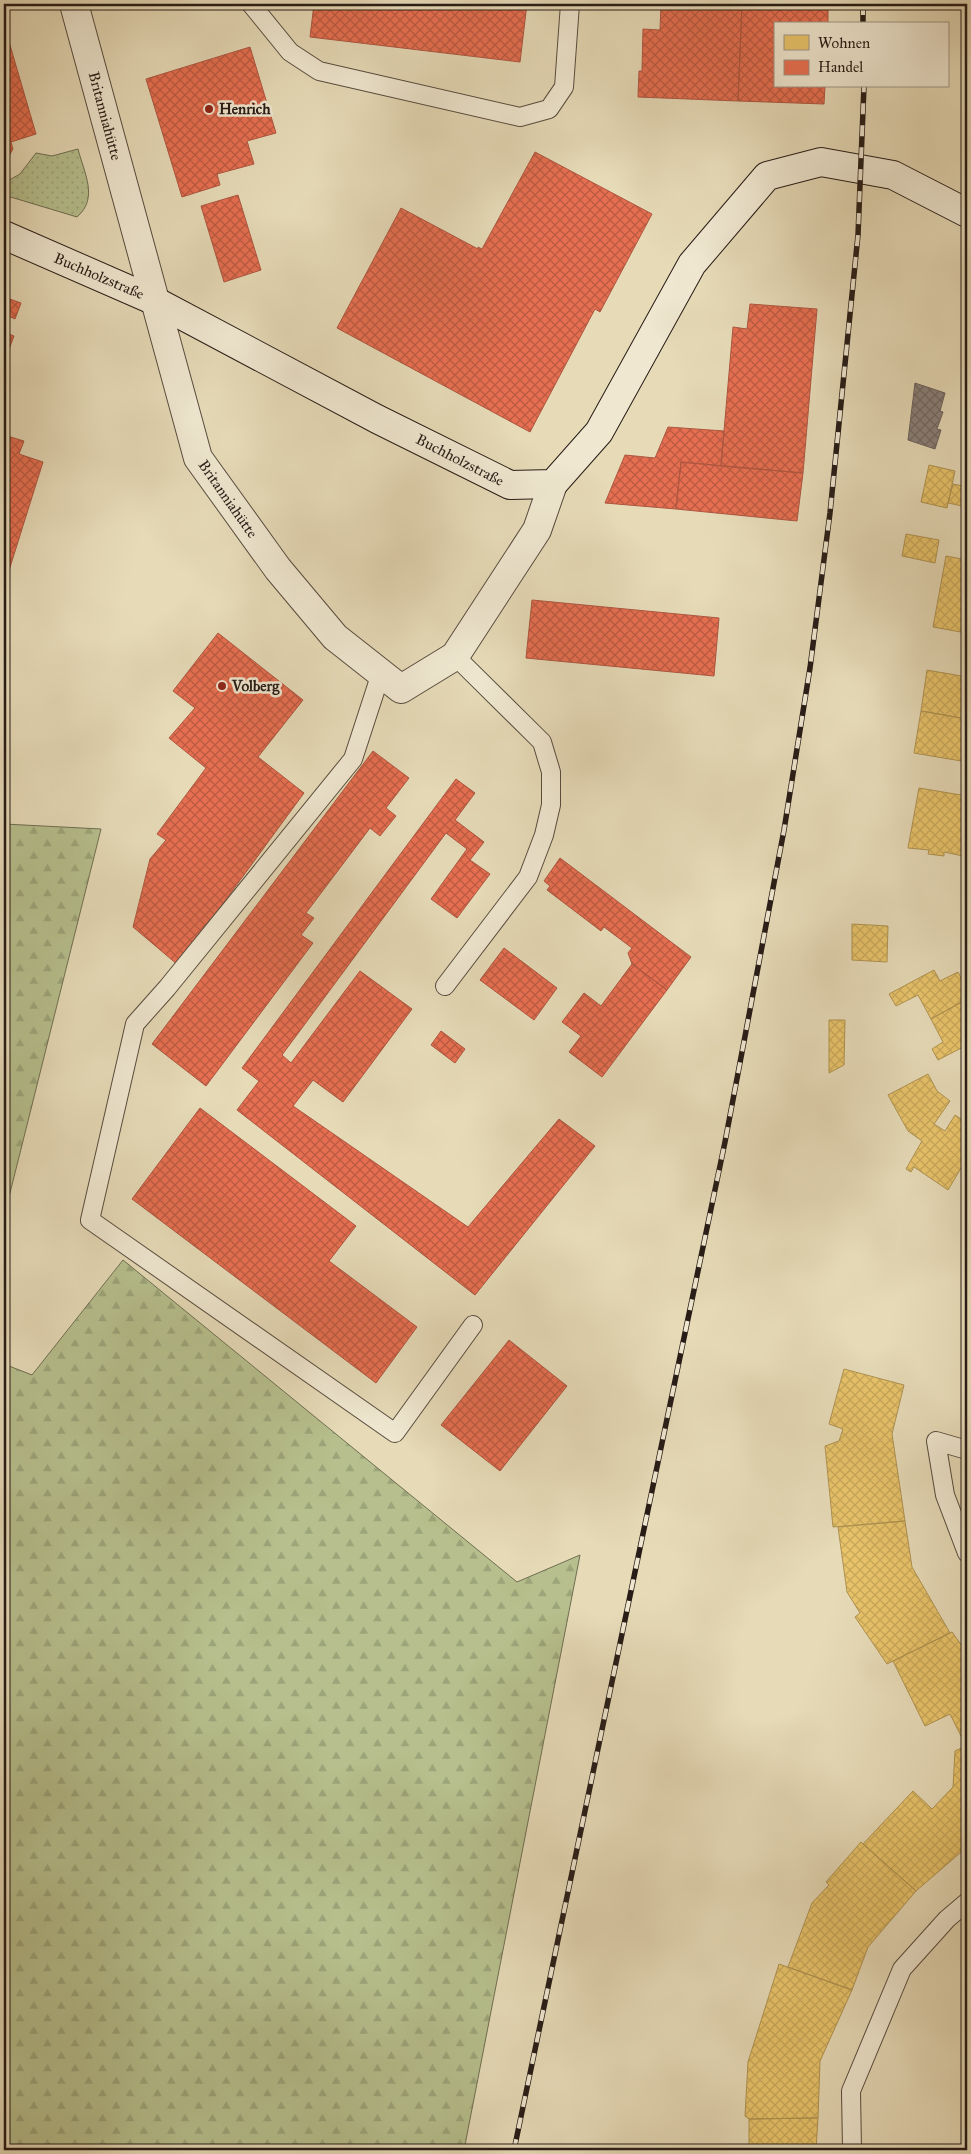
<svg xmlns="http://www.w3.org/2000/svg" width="971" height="2154" font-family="'IM FELL Great Primer',serif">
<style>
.grass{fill:url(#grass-dots);stroke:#6e6e52}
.forest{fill:url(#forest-firs);stroke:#6e6e52}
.homes{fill:url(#homes-cross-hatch);stroke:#af9251}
.shops{fill:url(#shops-cross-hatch);stroke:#ad5640}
.industry{fill:url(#industry-cross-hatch);stroke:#6c635e}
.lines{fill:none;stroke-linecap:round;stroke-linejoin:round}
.lane-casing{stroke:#574c3f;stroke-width:20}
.street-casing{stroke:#574c3f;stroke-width:30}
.secondary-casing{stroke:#271c17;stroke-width:30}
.lane{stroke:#efe7d0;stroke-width:18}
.street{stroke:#efe7d0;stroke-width:28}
.secondary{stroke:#efe7d0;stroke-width:28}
.rail-casing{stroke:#271c17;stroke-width:5.5}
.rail{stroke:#efe7d0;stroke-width:4;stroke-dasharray:11;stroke-linecap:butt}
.poi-dot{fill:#8f2418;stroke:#efe7d0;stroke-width:2}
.labels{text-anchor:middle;stroke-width:5;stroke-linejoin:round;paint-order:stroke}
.poi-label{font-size:15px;font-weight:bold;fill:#271c17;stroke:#efe7d0;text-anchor:start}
.street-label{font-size:15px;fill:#271c17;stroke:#efe7d0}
</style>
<defs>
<pattern id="grass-dots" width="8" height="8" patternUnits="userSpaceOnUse" patternTransform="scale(1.25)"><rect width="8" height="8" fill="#b6bf8d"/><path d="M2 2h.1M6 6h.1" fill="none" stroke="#9ca479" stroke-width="1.8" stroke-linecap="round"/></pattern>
<pattern id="forest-firs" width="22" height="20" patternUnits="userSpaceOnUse" patternTransform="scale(1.25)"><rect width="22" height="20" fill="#b6bf8d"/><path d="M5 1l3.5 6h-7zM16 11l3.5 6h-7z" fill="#9ca479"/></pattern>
<pattern id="homes-cross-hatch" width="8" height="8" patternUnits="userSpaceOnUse" patternTransform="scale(1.25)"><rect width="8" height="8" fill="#e9c46a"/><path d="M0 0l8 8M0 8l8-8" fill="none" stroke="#c8a85b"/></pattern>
<pattern id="shops-cross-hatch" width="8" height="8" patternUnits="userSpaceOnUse" patternTransform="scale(1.25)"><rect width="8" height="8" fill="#e76f51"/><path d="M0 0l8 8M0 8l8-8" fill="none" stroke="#bb5a42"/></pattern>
<pattern id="industry-cross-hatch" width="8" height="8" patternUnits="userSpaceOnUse" patternTransform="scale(1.25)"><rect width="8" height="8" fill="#8a817c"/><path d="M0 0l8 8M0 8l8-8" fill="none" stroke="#716965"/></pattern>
</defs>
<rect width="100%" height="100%" fill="#e6dab7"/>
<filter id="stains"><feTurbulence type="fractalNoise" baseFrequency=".004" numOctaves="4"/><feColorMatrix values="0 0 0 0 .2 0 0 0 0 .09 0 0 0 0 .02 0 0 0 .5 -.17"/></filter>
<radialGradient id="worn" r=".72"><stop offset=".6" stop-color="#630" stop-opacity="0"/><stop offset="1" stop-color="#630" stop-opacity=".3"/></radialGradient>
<!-- grass -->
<path class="grass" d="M78,149c6,24 21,49 -1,68l-73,-22v-12l16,-9 16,-21 16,3z"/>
<!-- forest -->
<path class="forest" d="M4,824l97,5 -97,388z
M123,1260l394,322 63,-27 -116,595h-460v-786l28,11z"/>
<!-- homes -->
<path class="homes" d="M929,465l26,6 -8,37 -26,-6z
M953,484l14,3v20l-19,-4z
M906,534l33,6 -4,23 -33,-7z
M946,556l21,4 -1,73 -33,-6z
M927,670l40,7v42l-46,-8z
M921,711l46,8v43l-53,-9z
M919,788l48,8v57l-4,3 -19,-4v4l-16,-2 1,-4 -21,-2z
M852,924l36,2 -1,36 -35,-2z
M934,970l6,11 18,-9 9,17v10l-36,20 -13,-24 -22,11 -7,-12z
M967,999v46l-29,15 -6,-11 11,-7 -12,-23z
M829,1020h16l-1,45 -15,8z
M928,1074l9,17 13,10 -16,23 11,7 10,-16 12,8v35l-19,32 -34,-23 -3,5 -5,-3 16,-28 -14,-10 -20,-36z
M844,1369l60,16 -12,49 13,87 -72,6 -8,-81 14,-5 4,-12 -14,-5z
M905,1521l7,46 38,66 -63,31 -32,-47 5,-4 -13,-21 -9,-65z
M952,1632l15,21v194l-51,44 -53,-47 50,-53 19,18 21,-22 2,-36 11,-5 -16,-32 -25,12 -32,-65z
M861,1842l55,49 -48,56 -16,43 -64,-23 24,-64 17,-18 -3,-3z
M779,1964l73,26 -32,71 -2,57 -69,1 -4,-3 3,-54z
M818,2118l-2,32h-67v-31z"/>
<!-- shops -->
<path class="shops" d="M314,4h213l-7,58 -210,-25z
M661,4h81l-4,97 -100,-4 1,-26h3l1,-42 17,1z
M742,4h86v20h-53v62h50l-1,18 -86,-3z
M7,35l29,99 -25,8 2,7 -4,7 -5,1v-121z
M250,47l26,86 -29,8 7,23 -37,10 3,11 -38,12 -36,-118z
M535,152l117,62 -52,98 -5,-3 -65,123 -193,-104 64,-120 77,41v-2l4,2z
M238,195l23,75 -37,12 -23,-76z
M4,297l17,6 -6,16 -11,-5z
M750,304l67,5 -14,164 -82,-7 12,-139 14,2z
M4,332l10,4 -10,27z
M668,427l56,4 -3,35 -40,-4 -5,47 -71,-6 20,-48 30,3z
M4,435l20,6 -5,13 24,8 -37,118 -2,-1z
M681,462l122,11 -6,48 -121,-12z
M532,600l187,18 -5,58 -188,-18z
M218,633l85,67 -45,57 46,36 -126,172 -45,-38 17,-68 16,-19 -9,-6 49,-66 -37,-30 26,-30 -22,-17z
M373,751l36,27 -23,30 10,8 -16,20 -10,-8 -64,85 8,5 -13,17 12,8 -107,143 -54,-42z
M456,779l19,14 -20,27 29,22 -14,18 20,14 -33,44 -26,-19 36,-50 -21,-16 -164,222 9,8 69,-92 52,38 -69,93 -30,-22 -20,26 175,121 91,-108 36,27 -120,149 -238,-185 22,-29 -17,-13z
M560,858l131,99 -24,33 -35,-26 -4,-11 4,-5 -28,-21 -3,4 -54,-41 3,-4 -6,-5z
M504,948l53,40 -23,32 -54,-40z
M632,964l35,26 -65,87 -33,-25 12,-16 -19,-14 22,-29 17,13z
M441,1031l24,18 -10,14 -24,-18z
M200,1108l156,118 -27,35 88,66 -41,56 -244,-184z
M509,1340l58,46 -67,85 -59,-46z"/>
<!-- industry -->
<path class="industry" d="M915,383l30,10 -5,18 3,1 -6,17 4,1 -6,19 -27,-9z"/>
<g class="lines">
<defs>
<path id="lane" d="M251,4l39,48 29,19 201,46 29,-8 15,-22 6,-83
M381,673l-28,86 -186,229 -32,36 -45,196 305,213 78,-108
M445,986l83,-109 16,-42 7,-30v-33l-9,-30 -87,-86
M967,1450l-31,-9 9,54 22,58
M852,2150l-1,-59 51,-122 45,-50 20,-17"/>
<path id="street" d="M74,4l124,454 80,111 57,68 66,52 54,-33 82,-126 16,-46"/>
<path id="secondary" d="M4,235l151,66 222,118 133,66 43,-1 46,-52 93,-168 75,-88 54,-14 72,13 74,38"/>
</defs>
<!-- lane casing -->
<use href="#lane" class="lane-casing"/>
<!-- street casing -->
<use href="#street" class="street-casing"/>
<!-- secondary casing -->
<use href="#secondary" class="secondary-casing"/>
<!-- lane -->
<use href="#lane" class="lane"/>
<!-- street -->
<use href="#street" class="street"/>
<!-- secondary -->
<use href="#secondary" class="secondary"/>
<defs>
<path id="rail" d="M863,4v20
M514,2150l211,-1008 59,-312 26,-162 20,-155 28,-278 6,-149"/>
</defs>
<!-- rail casing -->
<use href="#rail" class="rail-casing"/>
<!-- rail -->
<use href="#rail" class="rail"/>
</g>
<!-- markers -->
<g class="poi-dot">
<circle cx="209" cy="109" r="5"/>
<circle cx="222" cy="686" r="5"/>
</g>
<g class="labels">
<!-- poi labels -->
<g class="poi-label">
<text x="219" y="114">Henrich</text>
<text x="232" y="691">Volberg</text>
</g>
<!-- street labels -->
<g class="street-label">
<text transform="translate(105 116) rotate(75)" y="5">Britanniahütte</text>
<text transform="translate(99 276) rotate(23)" y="5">Buchholzstraße</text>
<text transform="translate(460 460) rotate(27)" y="5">Buchholzstraße</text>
<text transform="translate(228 499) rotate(55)" y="5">Britanniahütte</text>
</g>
</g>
<!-- margin -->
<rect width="971" height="2154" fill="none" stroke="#e6dab7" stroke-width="20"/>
<rect x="5" y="5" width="961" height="2144" fill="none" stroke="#271c17" stroke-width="2.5"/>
<rect x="10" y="10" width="951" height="2134" fill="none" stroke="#271c17"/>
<!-- legend -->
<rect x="774" y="22" width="175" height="65" fill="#efe7d0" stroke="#9f9686"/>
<rect x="784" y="35" width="25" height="15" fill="#e9c46a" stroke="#9f9686"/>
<text x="818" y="48" font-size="15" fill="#271c17">Wohnen</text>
<rect x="784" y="60" width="25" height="15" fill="#e76f51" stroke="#9f9686"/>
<text x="818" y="72" font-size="15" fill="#271c17">Handel</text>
<rect width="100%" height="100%" filter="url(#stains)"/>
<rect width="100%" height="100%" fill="url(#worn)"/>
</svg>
